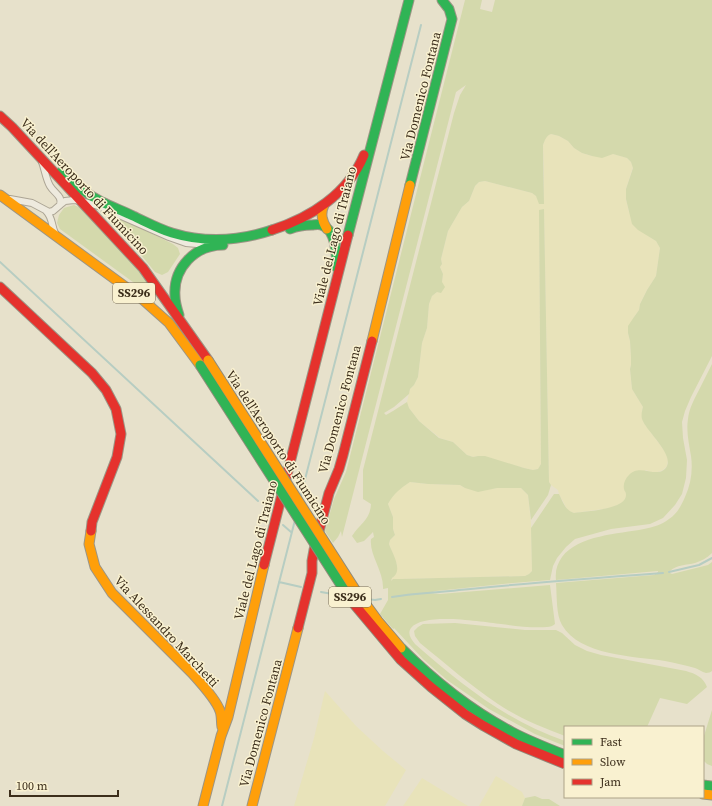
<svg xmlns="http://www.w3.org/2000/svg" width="712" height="806" font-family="'Source Serif 4',serif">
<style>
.farmland{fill:#e8e3ba}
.green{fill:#d4d9ac;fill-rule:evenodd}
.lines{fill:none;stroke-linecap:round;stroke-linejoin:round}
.stream{stroke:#b7cdc2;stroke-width:2}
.street-casing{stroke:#aca595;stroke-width:8}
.fast-casing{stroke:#9c9585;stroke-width:11}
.slow-casing{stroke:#9c9585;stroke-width:11}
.jam-casing{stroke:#9c9585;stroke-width:11}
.street{stroke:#eeeade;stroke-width:6}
.fast{stroke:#30b455;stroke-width:9}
.slow{stroke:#ff9f0a;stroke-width:9}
.jam{stroke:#e5322d;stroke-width:9}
.fast-bridge-casing{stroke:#918b7b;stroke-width:11;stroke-linecap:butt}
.slow-bridge-casing{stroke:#918b7b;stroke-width:11;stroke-linecap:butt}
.jam-bridge-casing{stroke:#918b7b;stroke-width:11;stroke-linecap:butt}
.fast-bridge{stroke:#30b455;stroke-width:9}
.slow-bridge{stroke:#ff9f0a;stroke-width:9}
.jam-bridge{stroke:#e5322d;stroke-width:9}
.labels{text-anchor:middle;stroke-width:3;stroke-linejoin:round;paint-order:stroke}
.shield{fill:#f9f1d0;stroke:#756851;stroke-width:1}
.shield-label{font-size:12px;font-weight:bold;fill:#3c2e1b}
.street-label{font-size:13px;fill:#3c2e1b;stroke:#f9f1d0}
</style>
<rect width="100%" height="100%" fill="#e7e1cb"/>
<!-- farmland -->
<path class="farmland" d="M551,134l8,2 9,5 6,7 8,5 10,3 21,-2 14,4 4,4 2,5 -7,22v10l3,13 19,24 8,5 4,7 -4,28 -9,14 -7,14 -1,6 -5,7 -6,16 2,8 1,16v8l-1,4 2,20 11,18 -1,4v6l2,6 19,26 4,6 1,5 -1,6 -4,4 -5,2 -5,1 -7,-3 -22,18 2,5v4l-2,4 -4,3 -10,4 -36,5 -5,-2 -2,-2 -8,-15 -1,-4 -7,-5 -2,-3 -5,-273 -5,2 2,253 -3,5 -5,1 -9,-2 -46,-12 -5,1 -6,-2 -14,-13 -13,-4 -21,-17 -10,-13 -2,-6 3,-13 4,-4 4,-8 4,-34 5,-15 2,-24 3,-8 5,-4 5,-10 1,-8 -3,-7 2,-3 -1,-5 7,-28 14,-24 7,-6 6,-15 4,-4 6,-1 47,12 4,3 3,5 5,3v-30l-1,-29 2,-6 3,-4z
M410,482l18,2 32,1 5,3 26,1 6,-1h24l7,7 3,28 1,48 -3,3 -4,2 -126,3h-6l-2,2 6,-16 -8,-21 1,-4 5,-5 -2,-6v-12l-5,-13 3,-6 8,-9z
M325,691l31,35 27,25 23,19 -21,36h-91l20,-68z
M496,776l26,16 3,6 -3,8h-43z
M422,778l46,28h-65z"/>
<!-- green -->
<path class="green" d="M465,0h17l-2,9 12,3 3,-12h217v356l-21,41 -6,14 -3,11 1,16 4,22 -1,18 -4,16 -7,11 -12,13 -13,6 -39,5 -36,10 -9,8 -9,11 -4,8 -3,14 -37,3 -77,8 -7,2 11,1 110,-9 5,39c-2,2 -5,3 -8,3 -15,1 -31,-1 -46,-3 -20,-2 -77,-12 -90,4 -4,6 0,11 4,16 46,40 91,77 150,97v5l-30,-12 -46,-25 -42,-29 -24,-21 -29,-31v1l-2,-1 -12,-14 8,-14v-12l-5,1c1,-18 -14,-34 -12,-50l3,-2 -1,-5 -9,9 -7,2 -5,-7c8,-13 18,-15 19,-32l-8,-5v-29l91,-357 6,-18 6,-10 -10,7 -114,445 -1,-6 -3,6 -5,6 -8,-12 9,-32 12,-27zM551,134l8,2 9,5 6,7 8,5 10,3 10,2 11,-4 14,4 4,4 2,6 -7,21v10l6,25 6,6 18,11 4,7 -4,28 -9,14 -7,14 -1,6 -5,7 -6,9v7l2,8 1,16v8l-1,4 2,20 11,18c-1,4 -2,8 -1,12 4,12 31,34 25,47 -8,15 -27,-4 -38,9 -4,4 -6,9 -5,14 1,4 2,2 2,6 0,15 -41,16 -52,18 -9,-3 -11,-11 -15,-19h-5l-23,34 1,43 -3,3 -4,2 -126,3h-6l-2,2 1,-3c12,-7 0,-25 -3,-34l1,-4 5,-5 -2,-6v-12l-5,-13c5,-10 13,-16 22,-22l18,2 32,1 5,3 13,4 19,-4h24l7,7 3,25 17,-25 3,-10 -2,-3 -5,-273 -5,1 2,254 -3,5 -5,1 -9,-2 -39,-12h-7l-5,1 -6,-2 -14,-13 -14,-4 -20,-17 -10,-13 -2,-6 -14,9 -7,4 -2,-2 10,-6 15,-13 1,-5 4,-4 4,-8 4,-34 5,-15 2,-24 3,-8 5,-4 4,1 4,-6 -3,-5 1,-8 -3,-7 2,-3 -1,-5 7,-28 14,-24 7,-6 6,-15 4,-4 6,-1 47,12 4,3 3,8h5l-1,-59c2,-5 3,-9 8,-11z
M74,205l9,4 39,42 35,41 -6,5 -14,-12 -77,-56 -3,-6 2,-8 5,-7z
M110,213l63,31 5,4 2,6 -12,18 -6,3 -7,-3 -14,-17 -28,-30 -6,-9z
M712,364v189c-5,5 -11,8 -17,10 -8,2 -19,2 -25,8v2l2,1 36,-9 4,-3v109c-1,1 -4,2 -6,2 -4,-1 -8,-4 -11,-5 -10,-3 -20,-5 -30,-7 -31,-5 -85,-5 -103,-36 -6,-10 -5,-29 -6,-42l98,-8 4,-3v-1l-102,9c-1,-9 1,-16 6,-23 17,-22 56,-23 82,-28 9,-2 18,-4 25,-10 8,-5 12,-13 16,-22 6,-13 8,-27 6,-41 -2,-12 -5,-25 -3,-37 1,-11 7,-21 12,-31 4,-8 8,-16 12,-24z
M455,623l70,7h31l6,3 13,12 12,6 14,4 85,16c10,3 17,6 21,16l-20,17 -27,-6 -13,29h-82v9c-22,-8 -48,-19 -67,-32 -27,-18 -52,-40 -78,-61l-5,-7 -1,-5 4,-4 5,-3z
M712,710v56l-5,-2 -4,-4v-21z
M535,796l7,3h7l11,7h-38l3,-8z"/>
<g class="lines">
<!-- stream -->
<path class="stream" d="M0,262l258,239
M300,499l121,-474
M283,525l8,7
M669,572l30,-7 13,-7
M279,582l22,5
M321,592l23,4
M392,597c22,-4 44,-4 67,-7 68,-7 136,-12 204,-17
M366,599l9,1 6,-1
M222,806l73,-286"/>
<defs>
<path id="street" d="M42,162c3,8 4,17 8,24 4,7 13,10 10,19
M10,199l22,4 17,9 4,-1 7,-6 5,-4 9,-1 8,1 19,6 68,30 17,6 22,2
M46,211c7,7 5,14 9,22"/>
<path id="fast" d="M59,173c14,11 28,21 43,29 10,5 21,9 31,14 13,6 26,13 39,17 33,10 67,8 100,-3
M410,185l42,-166 -3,-10 -7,-9
M290,229c7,-3 14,-4 22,-4 2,0 6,-1 9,0 15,4 16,30 15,42
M348,235l61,-235
M179,315c-2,-6 -4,-12 -4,-19 -2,-28 20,-51 48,-51
M703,785l9,1"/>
<path id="slow" d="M0,195l142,104 27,24 31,42
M324,205c-4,9 -2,16 3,24
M372,341l38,-156
M91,531l-2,13 6,23 17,26 79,79c9,10 25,27 29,39 2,5 1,11 2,16
M703,794l9,1
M203,806l18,-70 7,-19 36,-152
M252,806l46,-178"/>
<path id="jam" d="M0,116l12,11 131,141 65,92
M272,230c38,-12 76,-36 92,-75
M0,287l92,86 14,17 10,19 5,25 -4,23 -25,65 -1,9
M264,565l84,-330
M298,628l14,-55v-12l2,-11 15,-57 10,-24 4,-14 29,-114"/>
</defs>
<!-- street casing -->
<use href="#street" class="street-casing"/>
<!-- fast casing -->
<use href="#fast" class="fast-casing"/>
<!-- slow casing -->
<use href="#slow" class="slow-casing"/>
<!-- jam casing -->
<use href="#jam" class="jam-casing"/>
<!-- street -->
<use href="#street" class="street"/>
<!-- fast -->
<use href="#fast" class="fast"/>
<!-- slow -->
<use href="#slow" class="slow"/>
<!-- jam -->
<use href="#jam" class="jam"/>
<defs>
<path id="fast-bridge" d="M200,365l148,231 6,8
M401,648c33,33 69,62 111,84 17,9 35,16 53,23"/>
<path id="slow-bridge" d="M208,360l148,231 22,30 23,27"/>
<path id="jam-bridge" d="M354,604l47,56 30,27 34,27 19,12 32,18 49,20"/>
</defs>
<!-- fast-bridge casing -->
<use href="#fast-bridge" class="fast-bridge-casing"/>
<!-- slow-bridge casing -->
<use href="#slow-bridge" class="slow-bridge-casing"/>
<!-- jam-bridge casing -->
<use href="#jam-bridge" class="jam-bridge-casing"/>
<!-- fast-bridge -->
<use href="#fast-bridge" class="fast-bridge"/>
<!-- slow-bridge -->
<use href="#slow-bridge" class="slow-bridge"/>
<!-- jam-bridge -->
<use href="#jam-bridge" class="jam-bridge"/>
</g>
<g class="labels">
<!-- shield labels -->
<g class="shield">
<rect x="113" y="283" width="42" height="20" rx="3"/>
<rect x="329" y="587" width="42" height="20" rx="3"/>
</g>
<g class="shield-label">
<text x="134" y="297">SS296</text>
<text x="350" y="601">SS296</text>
</g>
<!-- street labels -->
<g class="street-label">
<text transform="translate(420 96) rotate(-76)" y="5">Via Domenico Fontana</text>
<text transform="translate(85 186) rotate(47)" y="5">Via dell'Aeroporto di Fiumicino</text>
<text transform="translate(334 236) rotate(-76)" y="5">Viale del Lago di Traiano</text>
<text transform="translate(339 409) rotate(-75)" y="5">Via Domenico Fontana</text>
<text transform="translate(279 447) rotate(57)" y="5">Via dell'Aeroporto di Fiumicino</text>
<text transform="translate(255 550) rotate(-76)" y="5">Viale del Lago di Traiano</text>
<text transform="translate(167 631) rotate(47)" y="5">Via Alessandro Marchetti</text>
<text transform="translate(260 723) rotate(-75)" y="5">Via Domenico Fontana</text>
</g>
</g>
<!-- legend -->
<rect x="564" y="726" width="140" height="72" fill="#f9f1d0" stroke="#ada388"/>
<rect x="572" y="739" width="20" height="6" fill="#30b455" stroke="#ada388"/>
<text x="600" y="746" font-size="12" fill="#3c2e1b">Fast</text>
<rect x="572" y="759" width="20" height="6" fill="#ff9f0a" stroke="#ada388"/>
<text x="600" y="766" font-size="12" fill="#3c2e1b">Slow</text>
<rect x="572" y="779" width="20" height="6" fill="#e5322d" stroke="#ada388"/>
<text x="600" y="786" font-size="12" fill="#3c2e1b">Jam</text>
<!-- scale -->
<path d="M10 790v6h108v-6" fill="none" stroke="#3c2e1b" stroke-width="2"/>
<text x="16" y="790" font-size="12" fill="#3c2e1b" stroke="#f9f1d0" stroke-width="3" paint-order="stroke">100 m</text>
</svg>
